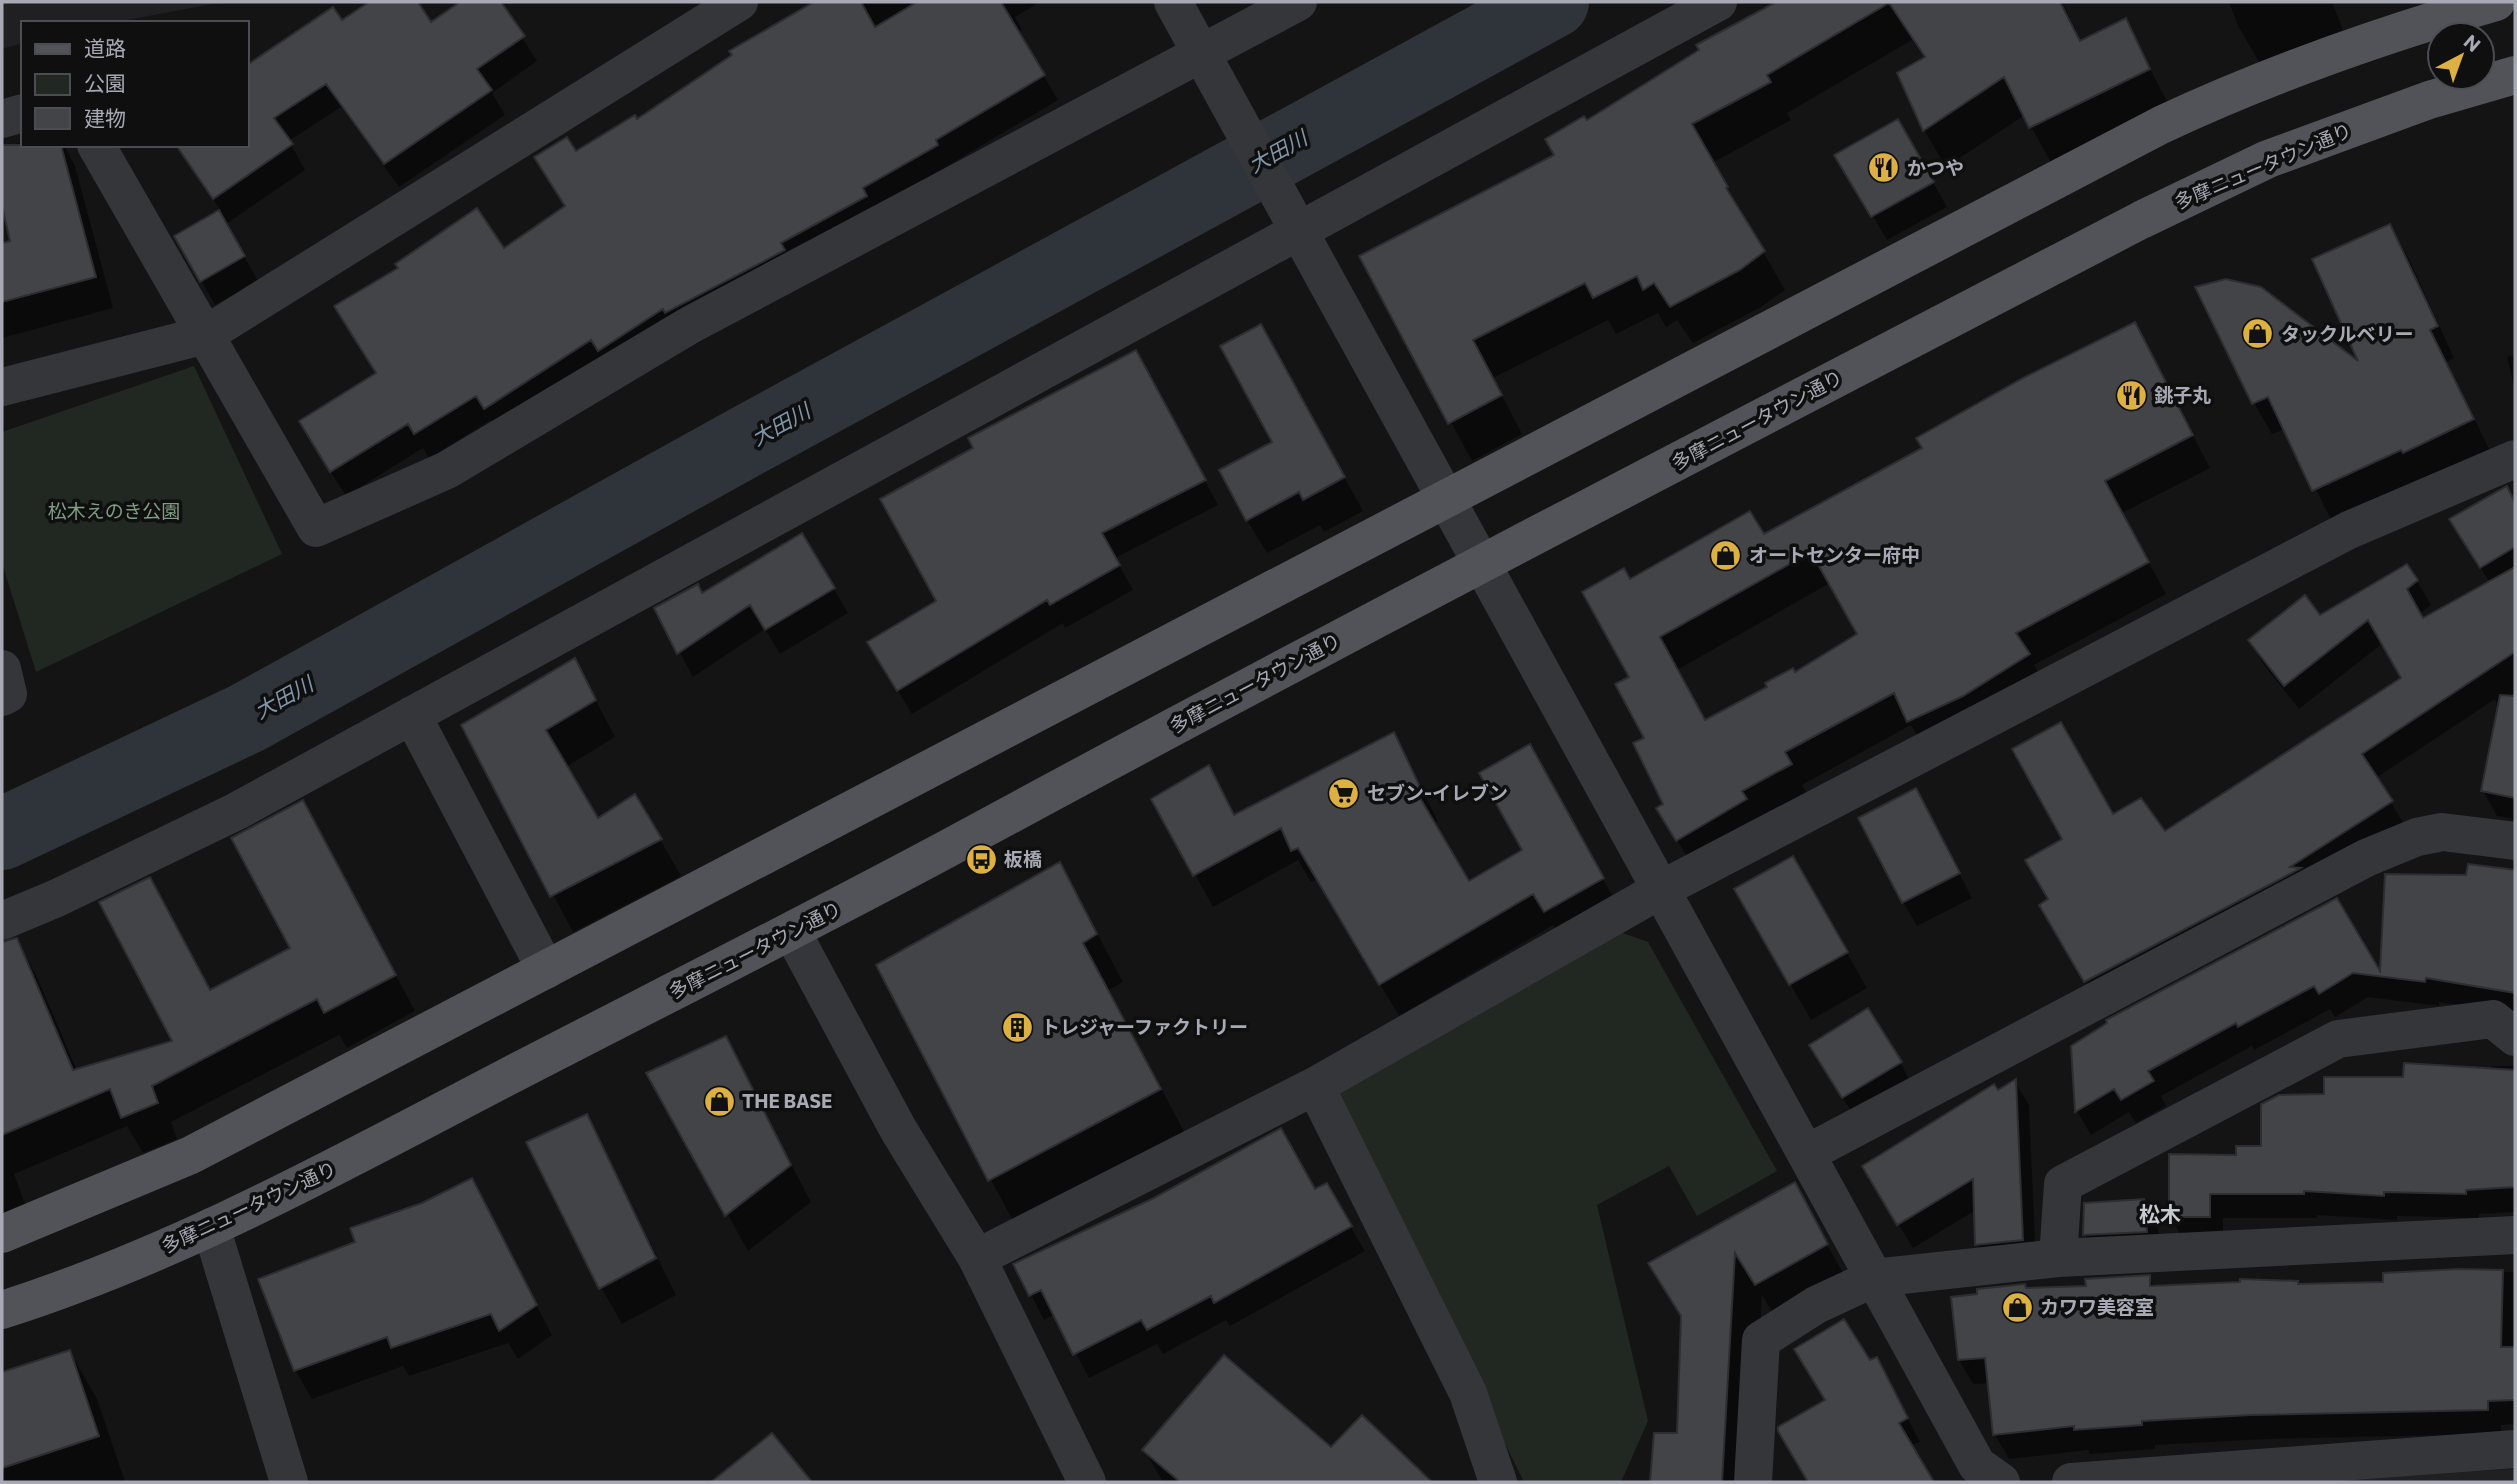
<svg xmlns="http://www.w3.org/2000/svg" width="2517" height="1484" font-family="Commissioner,'Noto Sans JP',sans-serif">
<style>
.built{fill:#202022}
.green{fill:#202821}
.shadow{fill:#0007;fill-rule:evenodd}
.lines{fill:none;stroke-linecap:round;stroke-linejoin:round}
.river{stroke:#2e343a;stroke-width:72}
.building{fill:#434448;stroke:#2e2e31;stroke-width:2;fill-rule:evenodd}
.minor{stroke:#35363a;stroke-width:38}
.major{stroke:#525358;stroke-width:38}
.labels{text-anchor:middle;stroke-width:7;stroke-linejoin:round;paint-order:stroke}
.street-label{font-size:19px;fill:#a7aab4;stroke:#0f0f10}
.poi-label{font-size:19px;font-weight:bold;fill:#a7aab4;stroke:#0f0f10;text-anchor:start}
.park-label{font-size:19px;fill:#809d83;stroke:#0f0f10}
.water-label{font-size:21px;font-style:italic;fill:#8296ab;stroke:#0f0f10}
.neighbourhood-label{font-size:21px;font-weight:bold;fill:#c7cad1;stroke:#0f0f10}
</style>
<rect width="100%" height="100%" fill="#141415"/>
<!-- built -->
<path class="built" d="M2,2h221l-111,21h-89v20l-21,6z
M2515,1469v13h-225l63,-6z"/>
<!-- green -->
<path class="green" d="M194,366l88,188 -246,118 -34,-109v-131z
M1620,932l28,10 129,229 -80,45 -28,-50 -72,39 51,216 -27,61h-97l-192,-389z"/>
<!-- shadow -->
<path class="shadow" d="M372,2h44l15,22 32,-22h36l38,59 -45,32 13,22 -106,72 -58,-80 -52,34 16,29 -79,54 32,57 -43,24 -39,-69 45,-25 -37,-57 63,-9v-78l86,-57 8,13z
M816,2h224l-25,15 7,13 -4,2 40,68 -558,333 -9,-13 -62,38 -6,-10 -77,48 -31,-49 63,-73 126,-123 62,-44 9,-54 62,-31 141,-99z
M1778,2h284l20,40 43,-21 45,86 -118,58 -27,-50 -79,52 -22,-37 1,-71 -13,-19 -125,73 4,7 -79,43 73,127 -24,17 -68,36 -16,-23 -11,7 -8,-14 -42,21 -8,-14 -115,58 29,56 -50,27 -111,-205 195,-101 30,-33z
M2229,2h103l11,28 -84,32 -21,-36z
M1898,121l49,86 -60,33 -50,-85z
M23,142v3h41l11,21 38,142 -111,30v-93l10,-3 -10,-43v-52z
M2390,226l18,31 46,101 -7,4 43,89 -158,70 -47,-92 -13,5 -18,-31 -57,-115 166,78z
M2135,325l75,143 -88,45 44,81 -132,71 13,22 -120,66 -16,-28 -109,60 7,12 -113,75 -37,-63 7,-4 -34,-128 -2,-96 133,-44 161,-89zM1830,583l30,52 -155,87 -28,-52z
M2515,355v36l-8,-34z
M1280,360l83,151 -39,21 -4,-7 -53,28 -20,-33 27,-77z
M1149,377l69,128 -103,53 18,32 -68,38 -2,-5 -151,91 -29,-48 55,-65z
M2506,489l9,15v315l-18,-3 -14,-25 15,-79 -3,-13 -119,79 30,49 -307,179 -13,-23 209,-110v-4l-245,31 62,-83 52,17 240,-155 -21,-36 -84,66 -35,-44 -14,-24 167,-60 14,24 -12,9 3,6 68,-37 -24,-39z
M834,589l14,24 -68,41 -15,-25 -72,48 -37,-68 46,-14z
M575,661l40,76 -49,30 31,53 38,-24 46,80 -108,56 -109,-206z
M1393,734l45,87 -5,2 36,60 55,-32 23,-73 73,132 -56,33 -11,-18 -154,91 -81,-137 -7,3 -13,-22 -85,47 -59,-107 55,-32 27,49z
M1929,815l43,83 -55,28 -14,-24z
M323,838l92,173 -68,37 -8,-13 -168,87 6,17 -34,14 -16,-27 -113,48 14,38 -26,10v-275l15,-6 20,36 40,94 97,-28 36,-51 82,-43z
M1792,858l75,130 -56,32 -74,-130z
M1060,864l63,118 -14,8 78,147 -171,90 -138,-262z
M2469,865l46,6v143l-76,-12v4l-71,-9 -33,20 -5,-8 -76,41 -2,-4 -91,50 5,10 -30,17 -7,-11 -38,23 -14,-24 -4,-64 263,-147 46,77 4,-102 82,2z
M725,1038l86,164 -63,49 -99,-177z
M1900,1063l14,24 -56,35 -33,-52z
M2491,1066h24v146l-36,2v4l-82,-2v4l-80,-5v3h-94v23h-39l-14,-25 68,-59 25,-9 63,-53 78,-16 87,-9z
M2015,1082l14,23 7,159 -45,5 -14,-25 -1,-34 -63,38 -35,-57 119,-99z
M586,1116l71,140 -57,30z
M471,1180l81,155 -34,24 -10,-16 -99,33 -6,-10 -91,33 -17,-29 62,-127z
M1326,1185l39,66 -135,75 -4,-6 -63,34 -6,-10 -68,34 -34,-64 -11,6 -28,-55 299,-73z
M2143,1201l15,24 2,31 -61,3 -14,-25z
M1818,1229l36,63 -71,39 -21,-36 -11,187h-99l4,-47h23l4,-117 -33,-55z
M658,1259l18,36 -54,29 -20,-35z
M2459,1271l56,1v152l-14,1v9l-236,5 -110,6v4l-65,5 -2,-4 -79,9 -14,-24 -6,-52 -16,1 -14,-24 68,-71 61,-2 61,-10 5,10 231,-3z
M70,1352l27,47 28,83h-123v-109z
M1870,1362l19,20 31,60 -10,4 22,36h-122l-30,-54 47,-27z
M1362,1417l68,65h-267l-19,-32h187z"/>
<g class="lines">
<!-- river -->
<path class="river" d="M2,834l245,-116 500,-277 806,-439"/>
</g>
<!-- building -->
<path class="building" d="M369,2h49l13,20 29,-20h41l24,34 -48,33 15,21 -108,74 -58,-80 -52,34 19,26 -80,55 -37,-54h71v-80l86,-58 9,13z
M814,2h47l14,25 42,-25h84l44,73 -109,65 2,5 -75,43 4,8 -86,47 4,7 -120,63 -2,-4 -65,42 -7,-11 -107,69 -8,-13 -62,38 -6,-10 -78,48 -31,-51 77,-48 -42,-67 64,-38 -3,-4 82,-56 27,40 61,-42 -31,-49 33,-20 9,14 59,-36 2,4 95,-64 -3,-4z
M1776,2h284l20,39 46,-23 24,51 -121,59 -25,-51 -81,54 -26,-58 28,-16 -36,-54 -122,72 4,7 -79,42 36,63 -2,1 39,63 -25,19 -70,37 -16,-24 -11,7 -6,-14 -44,22 -8,-15 -112,57 29,55 -54,29 -89,-168 195,-101 -9,-16 39,-23 3,4 112,-70 -3,-5z
M1898,119l36,63 -63,35 -37,-62z
M2,145h59l35,132 -94,25v-59l8,-2 -8,-35z
M219,210l26,46 -45,26 -26,-46z
M2390,224l48,102 -8,4 44,89 -71,34 -2,-3 -89,41 -44,-94 -16,7 -57,-117 31,-8 35,8 97,74 -46,-102z
M2135,322l58,113 -88,46 44,81 -133,71 14,21 -67,42 -56,26 -13,-29 -109,59 7,12 -50,27 5,8 -71,42 -20,-33 7,-4 -30,-61 11,-5 -29,-54 14,-7 -47,-85 42,-24 6,11 120,-68 14,23 158,-86 -6,-10 109,-61zM1811,552l46,82 -62,38 -2,-4 -28,15 2,4 -62,33 -45,-83z
M1261,324l84,153 -42,23 -4,-8 -53,29 -27,-51 53,-28 -52,-96z
M1136,350l70,130 -104,53 18,32 -70,40 -3,-5 -150,91 -30,-49 69,-41 -56,-102 93,-51 -5,-10z
M2507,486l8,17v44l-35,21 -31,-49z
M802,533l33,55 -70,42 -15,-25 -73,49 -23,-46 44,-24 4,9z
M2407,564l11,16 -11,9 16,29 92,-51v85l-153,102 31,47 -103,66 11,1 -217,114 -45,-77 9,-6 -23,-39 37,-21 -50,-90 49,-27 52,92 28,-16 24,33 236,-153 -33,-58 -84,66 -36,-46 57,-45 15,20z
M575,658l21,42 -50,30 52,88 37,-24 27,45 -112,58 -89,-172z
M2500,695l15,1v102l-34,-7z
M1394,732l27,57 -5,2 53,90 53,-31 -43,-77 51,-29 74,134 -60,34 -11,-18 -154,91 -81,-137 -7,3 -10,-23 -88,48 -42,-77 58,-34 25,50z
M1916,788l44,85 -58,30 -44,-85z
M303,800l93,175 -72,38 -7,-14 -165,87 6,17 -37,15 -11,-29 -108,46v-193l15,-4 56,132 99,-29 -73,-139 51,-25 60,113 80,-42 -59,-110z
M1793,856l55,96 -59,33 -55,-96z
M1060,862l37,72 -14,9 78,146 -173,92 -112,-216z
M2468,864l47,6v123l-89,-15 -1,4 -72,-9 -34,21 -5,-8 -76,41 -2,-4 -88,48 6,10 -33,19 -7,-11 -39,23 -4,-66 36,-23 -1,-3 231,-122 43,73 5,-97 81,1z
M1868,1008l34,54 -60,36 -33,-53z
M726,1036l65,129 -66,51 -79,-143z
M2404,1063l111,7v117l-49,3v4l-82,-2v4l-80,-5v3h-94v23h-41v-63l67,1v-9h25v-42l18,-9 45,-1v-17h79z
M2016,1079l7,161 -48,5 -2,-66 -76,46 -35,-59 132,-82 4,6z
M587,1114l69,144 -57,31 -73,-147z
M1281,1128l34,61 12,-6 25,43 -138,77 -3,-7 -64,34 -6,-10 -68,35 -32,-65 -12,6 -16,-32 141,-66z
M472,1178l65,127 -38,26 -8,-17 -100,34 -4,-11 -93,34 -36,-92 97,-37 -5,-14 72,-25z
M1795,1182l33,62 -73,41 -20,-32 -13,229h-72l4,-49h23l4,-117 -33,-53z
M2144,1199l3,33 -64,3 1,-32z
M2459,1269l44,1 -2,77h14v53l-27,1v9l-237,5 -109,6v4l-68,5v-4l-81,9 -8,-77 -27,2 -7,-63 26,-3v-5l48,-5 1,4 60,-2 -1,-7 65,-4v11l90,-4v-3l58,2v3l85,-2v-9z
M1844,1319l26,41 7,-3 31,61 -9,5 35,59h-126l-30,-51v-4l47,-27 -31,-51z
M70,1350l29,86 -97,32v-96z
M1224,1355l107,92 31,-32 70,67h-252l-38,-32z
M772,1433l40,49h-101z"/>
<g class="lines">
<!-- minor -->
<path class="minor" d="M1173,2l804,1463 24,17
M2,119l21,-6
M96,145l220,383 131,-58 243,-145 608,-323
M2,387l203,-52 534,-333
M2,669l6,25 -6,3
M412,715l134,255
M2,921l55,-23 180,-87 1481,-809
M792,932l106,197 79,129 110,224
M1315,1086l153,307 30,89
M1806,1154l560,-296 51,-21 25,-5 73,9
M211,1227l78,255
M977,1258l338,-172 345,-196 689,-360 166,-71
M2058,1258l5,-74 275,-145 155,-20 22,18
M1753,1482l8,-142 55,-35 58,-27 184,-20 457,-23
M2071,1482l444,-33"/>
<!-- major -->
<path class="major" d="M2,1234l189,-79 1970,-1030c109,-51 220,-90 335,-123
M2,1310c176,-56 340,-147 503,-232 147,-76 294,-150 440,-228 396,-215 796,-422 1196,-630l127,-61 161,-59 86,-25"/>
</g>
<!-- icons -->
<defs>
<symbol id="restaurant-disc" viewBox="-11 -11 22 22"><circle r="9.5" fill="#ddb044" stroke="#0f0f10"/><path d="M-5-6h1v4h1v-4h1v4h1v-4h1v5L-1.5 .5V6h-2V.5L-5-1ZM5-6V6H3V1.5H1.5Q1.5-4 5-6Z" fill="#111"/></symbol>
<symbol id="shop-disc" viewBox="-11 -11 22 22"><circle r="9.5" fill="#ddb044" stroke="#0f0f10"/><path d="M-5-2.5h2.3a2.7 3.5 0 0 1 5.4 0H5L5.5 6h-11ZM-1.5-2.5h3a1.5 2.3 0 0 0-3 0Z" fill="#111"/></symbol>
<symbol id="supermarket-disc" viewBox="-11 -11 22 22"><circle r="9.5" fill="#ddb044" stroke="#0f0f10"/><path d="M-6-5.5h2.5l.6 2H6L4.5 2H-2.5L-4.4-4H-6ZM-1.5 3.2a1.3 1.3 0 1 0 .1 0ZM3 3.2a1.3 1.3 0 1 0 .1 0Z" fill="#111"/></symbol>
<symbol id="bus-disc" viewBox="-11 -11 22 22"><circle r="9.5" fill="#ddb044" stroke="#0f0f10"/><path d="M-5-6H5V4H4V6H2V4H-2V6H-4V4H-5ZM-3.5-4V0h7V-4ZM-3.5 1.2v1.5H-2V1.2ZM2 1.2v1.5H3.5V1.2Z" fill="#111"/></symbol>
<symbol id="building-disc" viewBox="-11 -11 22 22"><circle r="9.5" fill="#ddb044" stroke="#0f0f10"/><path d="M-4-6H4V6H1V3H-1V6H-4ZM-2.5-4.3h1.7v1.8h-1.7ZM.8-4.3h1.7v1.8H.8ZM-2.5-1h1.7V.8h-1.7ZM.8-1h1.7V.8H.8Z" fill="#111"/></symbol>
</defs>
<g fill-rule="evenodd">
<use href="#restaurant-disc" x="1866" y="150" width="35" height="35"/>
<use href="#shop-disc" x="2240" y="316" width="35" height="35"/>
<use href="#restaurant-disc" x="2114" y="378" width="35" height="35"/>
<use href="#shop-disc" x="1708" y="538" width="35" height="35"/>
<use href="#supermarket-disc" x="1326" y="776" width="35" height="35"/>
<use href="#bus-disc" x="964" y="842" width="35" height="35"/>
<use href="#building-disc" x="1000" y="1010" width="35" height="35"/>
<use href="#shop-disc" x="702" y="1084" width="35" height="35"/>
<use href="#shop-disc" x="2000" y="1290" width="35" height="35"/>
</g>
<g class="labels">
<!-- street labels -->
<g class="street-label">
<text transform="translate(2263 166) rotate(-23)" y="7">多摩ニュータウン通り</text>
<text transform="translate(1757 420) rotate(-28)" y="7">多摩ニュータウン通り</text>
<text transform="translate(1255 683) rotate(-28)" y="7">多摩ニュータウン通り</text>
<text transform="translate(755 950) rotate(-27)" y="7">多摩ニュータウン通り</text>
<text transform="translate(249 1207) rotate(-25)" y="7">多摩ニュータウン通り</text>
</g>
<!-- poi labels -->
<g class="poi-label">
<text x="1907" y="175">かつや</text>
<text x="2281" y="341">タックルベリー</text>
<text x="2154" y="402">銚子丸</text>
<text x="1749" y="562">オートセンター府中</text>
<text x="1367" y="800">セブン-イレブン</text>
<text x="1004" y="866">板橋</text>
<text x="1041" y="1034">トレジャーファクトリー</text>
<text x="742" y="1108">THE BASE</text>
<text x="2040" y="1314">カワワ美容室</text>
</g>
<!-- park labels -->
<g class="park-label">
<text x="114" y="518">松木えのき公園</text>
</g>
<!-- water labels -->
<g class="water-label">
<text transform="translate(1278 152) rotate(-29)" y="7">大田川</text>
<text transform="translate(781 425) rotate(-29)" y="7">大田川</text>
<text transform="translate(284 698) rotate(-29)" y="7">大田川</text>
</g>
<!-- neighbourhood labels -->
<g class="neighbourhood-label">
<text x="2160" y="1222">松木</text>
</g>
</g>
<!-- border -->
<rect width="2517" height="1484" fill="none" stroke="#a7aab4" stroke-width="7"/>
<!-- legend -->
<rect x="21" y="21" width="228" height="126" fill="#0f0f10" stroke="#4c4d52" stroke-width="2"/>
<rect x="35" y="44" width="35" height="10" fill="#525358" stroke="#4c4d52" stroke-width="2"/>
<text x="84" y="56" font-size="21" fill="#a7aab4">道路</text>
<rect x="35" y="74" width="35" height="21" fill="#202821" stroke="#4c4d52" stroke-width="2"/>
<text x="84" y="91" font-size="21" fill="#a7aab4">公園</text>
<rect x="35" y="108" width="35" height="21" fill="#434448" stroke="#4c4d52" stroke-width="2"/>
<text x="84" y="126" font-size="21" fill="#a7aab4">建物</text>
<!-- north arrow -->
<g transform="translate(2461 56) rotate(41)"><circle r="33" fill="#0f0f10" stroke="#4c4d52" stroke-width="2"/>
<path d="M0-5L12 26L0 18L-12 26Z" fill="#ddb044"/>
<text y="-10" font-size="19" font-weight="bold" text-anchor="middle" fill="#a7aab4">N</text>
</g>
</svg>
